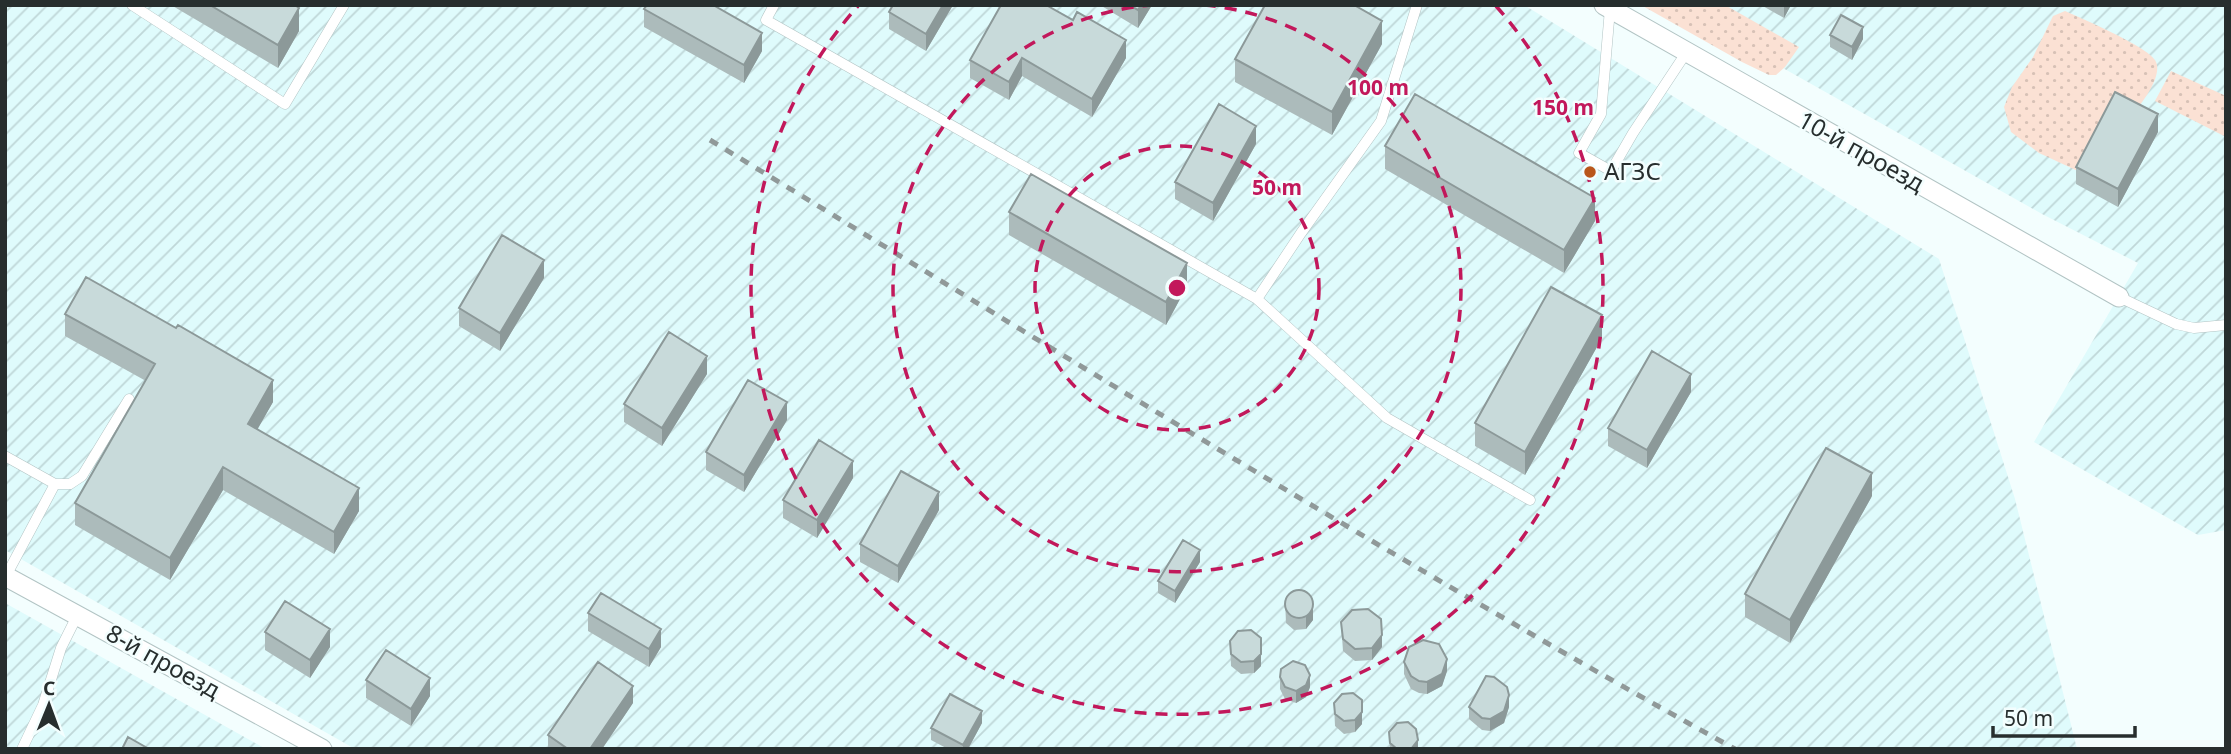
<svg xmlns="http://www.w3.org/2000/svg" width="2231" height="754" font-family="'Noto Sans',sans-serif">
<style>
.industrial{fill:url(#industrial-furrows)}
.grass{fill:url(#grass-dots)}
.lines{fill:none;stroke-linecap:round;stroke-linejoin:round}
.lane-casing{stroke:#b2c4c4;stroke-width:11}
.street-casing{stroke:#b2c4c4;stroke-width:21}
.lane{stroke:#fff;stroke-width:10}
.street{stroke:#fff;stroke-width:19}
.rail{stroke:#909999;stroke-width:5;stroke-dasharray:9 9;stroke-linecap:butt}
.wall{fill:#acbbbb}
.shaded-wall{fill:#8c9999}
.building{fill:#c8dada;stroke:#8c9999;stroke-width:2}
.ring{fill:none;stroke:#c2185b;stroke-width:3.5;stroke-dasharray:12 9}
.poi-dot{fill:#b9571b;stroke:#f3fefe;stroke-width:2.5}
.labels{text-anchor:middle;stroke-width:5;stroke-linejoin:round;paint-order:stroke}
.street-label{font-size:24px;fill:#272e2e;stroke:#f3fefe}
.poi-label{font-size:24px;fill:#272e2e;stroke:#f3fefe;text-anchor:start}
.centre{fill:#c2185b;stroke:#f3fefe;stroke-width:3.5}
.ring-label{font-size:21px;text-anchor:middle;font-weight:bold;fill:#c2185b;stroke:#f3fefe;stroke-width:5;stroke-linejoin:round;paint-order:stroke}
</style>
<defs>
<pattern id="industrial-furrows" width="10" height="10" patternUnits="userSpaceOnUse" patternTransform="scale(1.75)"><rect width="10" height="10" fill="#dffbfc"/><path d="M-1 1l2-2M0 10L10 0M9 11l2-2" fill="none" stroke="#bfd7d8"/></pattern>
<pattern id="grass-dots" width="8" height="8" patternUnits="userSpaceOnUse" patternTransform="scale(1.75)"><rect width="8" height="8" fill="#fbe1d4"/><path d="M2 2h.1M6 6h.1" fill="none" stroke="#d7c1b6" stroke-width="1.8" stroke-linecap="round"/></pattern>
</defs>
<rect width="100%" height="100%" fill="#f3fefe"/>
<!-- industrial -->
<path class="industrial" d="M5,5h1519l415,254 76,240 62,250h-1722l-350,-199z
M1671,5h555v525l-28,5 -164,-93 104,-179 -96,-49z
M5,603l261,146h-261z"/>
<!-- grass -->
<path class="grass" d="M1641,5h84l74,42 -14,20 -9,8h-7l-27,-13z
M2065,11c18,8 81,35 90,49 16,25 -58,93 -75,112l-41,-19 -28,-21 -7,-25 8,-20 21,-30 20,-41z
M2171,71l55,25v41l-71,-36z"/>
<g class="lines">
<defs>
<path id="lane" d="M132,5l153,99 59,-99
M774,5l-8,15 491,279 130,119 143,82
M1610,9l-9,105 -22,39 32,18 22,-38 53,-80
M2119,297l57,27 18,4 32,-3
M1257,299l44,-66 80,-112 36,-116
M5,456l50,28 -49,92
M55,484h15l12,-8 47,-77
M22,749l21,-44 18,-57 16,-32"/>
<path id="street" d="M1604,5l515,292
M5,576l317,173"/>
</defs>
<!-- lane casing -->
<use href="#lane" class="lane-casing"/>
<!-- street casing -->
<use href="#street" class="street-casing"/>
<!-- lane -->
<use href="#lane" class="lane"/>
<!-- street -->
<use href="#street" class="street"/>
<!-- rail -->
<path class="rail" d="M710,140c339,206 677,417 1025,609"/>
</g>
<!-- wall -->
<path class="wall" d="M171,5h124l4,26 -21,37z
M893,5h60l-27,46 -37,-22v-17z
M1001,5l125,53 -34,59 -70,-41 -13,24 -39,-22v-18z
M1100,5h52l-14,23z
M1761,5h30l-7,13z
M644,9l118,42 -18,32 -100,-56z
M1830,35l33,4 -11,21 -22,-13z
M1382,44l-50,91 -97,-53v-23z
M2158,132l-40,75 -42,-23v-17z
M1256,144l-43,77 -38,-22v-17z
M1385,146l210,75 -31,52 -179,-104z
M1009,212l178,74 -21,39 -157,-90z
M544,278l-44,73 -41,-25v-18z
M65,314l208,88 -16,27 102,82 -25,43 -111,-64 -53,90 -95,-55v-22l71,-122 -81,-45z
M1602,338l-77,137 -50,-29v-23z
M707,374l-45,72 -38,-24v-18z
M1691,392l-44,76 -39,-22v-18z
M787,420l-43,72 -38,-22v-18z
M853,478l-36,60 -34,-20v-18z
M1872,496l-82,147 -45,-26v-23z
M939,510l-41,73 -38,-21v-18z
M1200,562l-25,41 -17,-10v-12z
M1285,599l28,21 -7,9 -12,1 -8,-7z
M588,613l73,34 -12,20 -61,-36z
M1341,622l41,25 -10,13 -17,1 -12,-10z
M265,632l65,15 -20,31 -45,-28z
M1230,641l31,25 -7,7 -13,1 -10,-8z
M1404,662l43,9 -5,15 -15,8 -8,-1 -8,-4 -7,-15z
M1280,677l30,10 -4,10 -10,6 -11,-4 -5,-10z
M366,680l64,16 -19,30 -45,-28z
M633,703l-31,46h-54v-14z
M1334,703l28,21 -7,8 -11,2 -9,-8z
M1469,707h40l-5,16 -14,8 -8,-1 -13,-11z
M982,723l-14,26h-20l-17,-9v-12z
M1389,732l29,17h-28z"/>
<!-- shaded-wall -->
<path class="shaded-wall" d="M943,5h10l-27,46v-17z
M1141,5h11l-14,23v-18z
M1784,5h7l-7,13z
M299,8v23l-21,37v-23z
M1382,21v23l-50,91v-23z
M1863,27v12l-11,21v-13z
M762,33v18l-18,32v-18z
M1126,40v18l-34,59v-18z
M1022,58v18l-13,24v-18z
M2158,114v18l-40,75v-18z
M1256,126v18l-43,77v-18z
M1595,198v23l-31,52v-23z
M544,260v18l-44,73v-18z
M1187,263v23l-21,39v-23z
M1602,315v23l-77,137v-23z
M707,356v18l-45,72v-18z
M1691,374v18l-44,76v-18z
M273,380v22l-25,44v-22z
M787,402v18l-43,72v-17z
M853,461v17l-36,60v-18z
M223,467v23l-53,90v-22z
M1872,473v23l-82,147v-23z
M359,488v23l-25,43v-22z
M939,492v18l-41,73v-17z
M1200,550v12l-25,41v-12z
M1313,608v12l-7,9v-12z
M330,629v18l-20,31v-18z
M661,629v18l-12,20v-18z
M1382,635v12l-10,13v-12z
M1261,654v12l-7,7v-12z
M1447,659v12l-5,15 -15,8v-12z
M1310,675v12l-4,10 -10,6v-12z
M430,678v18l-19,30v-17z
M633,686v17l-31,46h-12z
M1509,695v12l-5,16 -14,8v-12z
M982,711v12l-14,26h-5v-4z
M1362,712v12l-7,8v-12z
M1418,740v9h-7z"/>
<!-- building -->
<path class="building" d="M210,5h85l4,3 -21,37z
M647,5h66l49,28 -18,32 -100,-56z
M893,5h50l-17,29 -37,-22z
M1001,5h45l27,15 4,-8 49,28 -34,59 -70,-41 -13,24 -39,-22z
M1130,5h11l-3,5z
M1265,5h89l28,16 -50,91 -97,-53z
M1841,15l22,12 -11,20 -22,-12z
M2115,92l43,22 -40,75 -42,-22z
M1415,94l180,104 -31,52 -179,-104z
M1219,104l37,22 -43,77 -38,-21z
M1031,174l156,89 -21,39 -157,-90z
M502,235l42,25 -44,73 -41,-25z
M86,277l90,51 2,-3 95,55 -25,44 111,64 -25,44 -111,-65 -53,91 -95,-55 80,-139 -90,-50z
M1551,287l51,28 -77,137 -50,-29z
M669,332l38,24 -45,72 -38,-24z
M1652,351l39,23 -44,76 -39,-22z
M748,380l39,22 -43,73 -38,-23z
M819,440l34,21 -36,59 -34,-20z
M1826,448l46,25 -82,147 -45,-26z
M901,471l38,21 -41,74 -38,-22z
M1183,540l17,10 -25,41 -17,-10z
M1285 604a14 14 0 1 1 28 0a14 14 0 1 1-28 0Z
M601,593l60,36 -12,20 -61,-36z
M285,601l45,28 -20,31 -45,-28z
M1368,609l13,10 1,16 -10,13 -17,1 -12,-10 -2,-17 11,-12z
M1251,630l10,8v16l-7,7 -13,1 -10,-8 -1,-13 8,-10z
M1423,640l16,4 8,15 -5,15 -15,8 -8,-1 -8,-5 -7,-14 5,-15z
M386,650l44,28 -19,31 -45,-29z
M1293,661l12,4 5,10 -4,10 -10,6 -11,-4 -5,-10 1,-8z
M598,662l35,24 -43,63h-22l-20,-14z
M1486,676l8,1 13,10 2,8 -5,16 -14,8 -8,-1 -13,-11z
M1353,693l9,7v12l-7,8 -11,1 -9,-7 -1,-11 8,-9z
M950,694l32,17 -19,34 -32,-17z
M1408,722l8,7 2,11 -7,9h-14l-7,-6 -1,-11 8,-9z
M128,737l21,12h-27z"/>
<!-- distance rings -->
<g class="ring">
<circle cx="1177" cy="288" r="142"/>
<path d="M1204 5A284 284 0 1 1 1150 5"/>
<path d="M1496 6A426 426 0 1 1 858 6"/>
</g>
<!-- markers -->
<circle class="poi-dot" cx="1590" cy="172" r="7"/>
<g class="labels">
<!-- street labels -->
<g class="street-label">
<text transform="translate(1861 152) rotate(29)" y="8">10-й проезд</text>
<text transform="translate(163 662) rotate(29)" y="8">8-й проезд</text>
</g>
<!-- poi labels -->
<g class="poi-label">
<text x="1604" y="180">АГЗС</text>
</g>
</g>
<circle cx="1177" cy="288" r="10" class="centre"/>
<g class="ring-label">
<text x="1378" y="95">100 m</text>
<text x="1563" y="115">150 m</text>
<text x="1277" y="195">50 m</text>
</g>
<!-- border -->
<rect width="2231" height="754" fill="none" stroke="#272e2e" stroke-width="14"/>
<!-- north arrow -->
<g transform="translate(49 705) rotate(1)" stroke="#f3fefe" stroke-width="5" paint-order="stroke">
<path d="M0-5L12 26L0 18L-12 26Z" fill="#272e2e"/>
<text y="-10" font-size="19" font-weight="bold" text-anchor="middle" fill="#272e2e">С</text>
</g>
<!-- scale -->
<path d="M1993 726v10h142v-10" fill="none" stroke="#272e2e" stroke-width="3.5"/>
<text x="2004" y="726" font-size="21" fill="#272e2e" stroke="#f3fefe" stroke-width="5" paint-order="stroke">50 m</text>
</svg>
